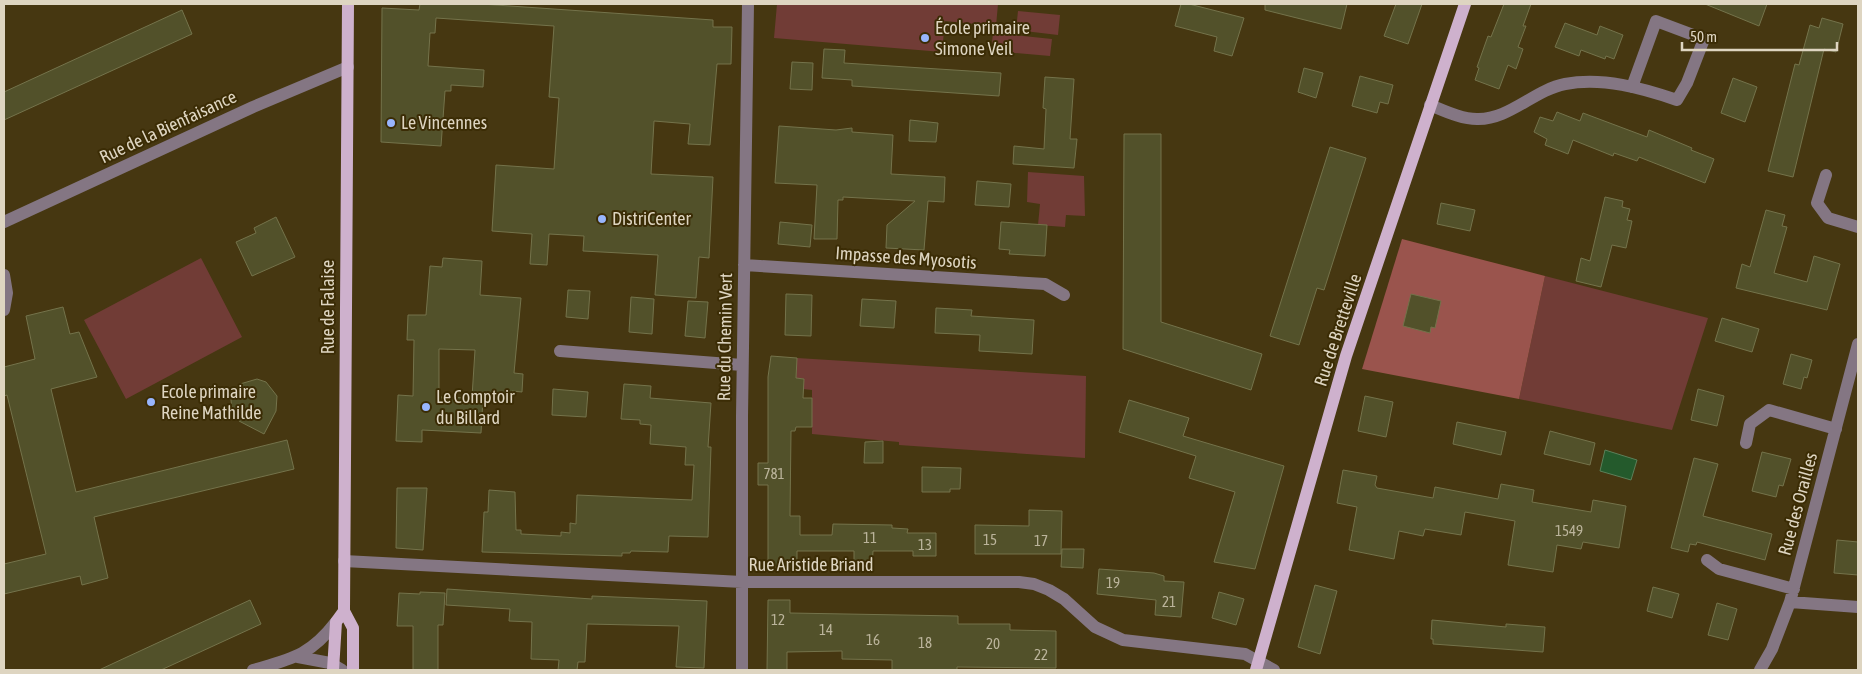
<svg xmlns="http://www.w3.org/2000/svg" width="1862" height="674" font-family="'Asap Condensed',sans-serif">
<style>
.green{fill:#713c36}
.forest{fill:#9a544d}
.water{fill:#245a2c;stroke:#5c7f59}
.building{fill:#52512a;stroke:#74734b}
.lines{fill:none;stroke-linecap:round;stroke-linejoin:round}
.minor{stroke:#847683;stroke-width:12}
.major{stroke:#ceb1cd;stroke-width:12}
.poi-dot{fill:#98b5fd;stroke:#3b2c05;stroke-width:2}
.labels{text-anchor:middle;stroke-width:4;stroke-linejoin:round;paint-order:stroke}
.number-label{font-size:15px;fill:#bbb49b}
.poi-label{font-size:18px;fill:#ded5c1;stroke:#3b2c05;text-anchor:start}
.street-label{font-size:18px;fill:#ded5c1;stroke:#3b2c05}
</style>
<rect width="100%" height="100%" fill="#463711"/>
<!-- green -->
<path class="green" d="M777,4h221l-2,22 -51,-5 -3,31 -168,-14z
M1018,11l42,4 -2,20 -42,-5z
M993,33l59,6 -2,17 -59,-5z
M1028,172l56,4 1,40 -19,-1 -1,12 -27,-2 2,-21 -13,-2z
M201,258l41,79 -116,62 -42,-79z
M1545,276l163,42 -36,112 -153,-31z
M797,358l289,18 -1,82 -186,-13v-3l-87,-8v-44l-9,-1 1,-10 -8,-1z"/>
<!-- forest -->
<path class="forest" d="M1402,239l143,37 -26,123 -157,-30z"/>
<!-- water -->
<path class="water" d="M1605,450l32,10 -6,20 -31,-9z"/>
<!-- building -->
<path class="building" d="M420,4h61l232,16v7h19l-1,37h-14l-7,81 -22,-1 2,-20 -36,-3 -3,53 62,3 -4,81 -10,-1 -3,41 -41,-3 3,-40 -75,-4 1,-15 -35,-2 -2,31 -17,-1 2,-30 -40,-3 4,-66 58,4 5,-71 -10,-1 5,-71 -118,-8 -1,15h-5l-2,33 56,4 -1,17 -32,-2v6h-6l-4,55 -60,-4 1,-134 37,2z
M1181,4h8l55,14 -12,38 -18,-5 3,-14 -42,-11z
M1265,4h82l-6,25 -76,-19z
M1396,4h26l-14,40 -24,-8z
M1504,4h27l-8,22h3l-8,21 5,2 -7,20 -8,-4 -9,24 -24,-9 4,-12 -2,-1 11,-31 3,1z
M1705,4h62l-8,22z
M182,10l10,24 -188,86v-28z
M1822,18l21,6 -7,28 -12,-3 -31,128 -25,-6 27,-107 4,1 11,-40 9,3z
M1565,23l32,12 3,-9 23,9 -9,24 -8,-3 -1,3 -24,-9 -2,6 -24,-9z
M824,49l21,1 -1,13 157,10 -2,23 -147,-10v-6l-30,-2z
M792,62l21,1 -1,27 -22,-1z
M1304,68l19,5 -7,25 -18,-6z
M1360,76l33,9 -5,19 -8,-2 -3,11 -25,-7z
M1045,77l29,2 -4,60h7l-3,29 -61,-4 1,-18 30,3 2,-40 -3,-1z
M1733,78l24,9 -12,35 -24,-9z
M1557,112l23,9 3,-8 64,24 2,-7 43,18 -1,2 23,9 -9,24 -66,-26 -2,4 -23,-8 -1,3 -40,-16 -5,14 -23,-9 2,-6 -13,-7 6,-15 13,4z
M910,120l28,3 -2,19 -27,-1z
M779,126l57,4 16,-2v4l41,3 -2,39 54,3 -1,25 -16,-1 -4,49 -38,-2 1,-23 28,-24 -72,-4v3h-5l-1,39h-23l3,-54 -42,-2z
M1124,134h37v188l101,32 -11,36 -128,-41z
M1330,147l36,11 -42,132 -7,-2 -18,57 -29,-9z
M977,181l34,3 -2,23 -34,-2z
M1605,197l18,4 -1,6 8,2 -3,11 5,1 -6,27 -14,-3 -11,42 -25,-6 5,-23 9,3z
M1441,203l34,7 -5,21 -33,-7z
M1766,210l19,5 -3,11 5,1 -13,46 33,9 7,-26 26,8 -13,46 -91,-22 6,-24 8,3z
M276,217l19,40 -43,19 -16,-34 20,-9 -2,-5z
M780,222l32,3 -2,22 -32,-3z
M1001,222l46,3 -2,31 -36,-2 1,-4 -11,-1z
M443,258l39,3 -2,34 41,3 -7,75 9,1 -1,18 -10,-1v9l-40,-3 3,-47 -36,-1v48l44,1 -2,35 -59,-3v12l-26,-1 2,-46 15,1 1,-56h-7l1,-25h18l4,-49 12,1z
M568,290l22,1 -2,28 -22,-2z
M786,294l26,1 -1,41 -26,-1z
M1411,294l30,7 -6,27 -4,-1 -1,6 -27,-7z
M631,297l23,2 -2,35 -23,-2z
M862,299l34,2 -2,27 -34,-2z
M688,301l20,1 -3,36 -20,-2z
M63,307l7,27 9,-2 18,45 -46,12 25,103 211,-52 7,29 -200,48 14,61 -26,7 -2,-9 -76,18v-30l42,-10 -39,-159 -3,1v-29l31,-8 -9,-43z
M936,308l36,2 -1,6 63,4 -2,34 -53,-3 1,-16 -45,-2z
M1722,318l37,11 -7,23 -37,-11z
M1791,354l21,6 -5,18 -3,-1 -3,12 -18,-5z
M771,356l26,2 -1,20 8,1 -1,19h9v29h-16l-1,4h-4l-1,85h10v19h32l1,-11 59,1v3l16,1 -1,4h29v23h-23v-5h-40l-1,17h-18v-17h-57v16h-29v-82h-10v-22h10v-86z
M257,379l9,3 11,14 -1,15 -12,23 -25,-13 -7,-12 -1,-9 9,-16z
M624,384l27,2 -1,12 61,5 -3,44h3l-3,90 -39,-1 -1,16 -37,-1 -1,2h-8v3l-140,-4 2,-40h4l1,-22 26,2 1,38h5v4l40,2v-4l9,1v-10l6,1 1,-29 115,5 2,-35h-9l1,-18 -36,-3 1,-19 -11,-1v-4l-19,-1z
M553,389l35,3 -2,25 -34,-2z
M1698,389l26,7 -7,30 -26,-6z
M1365,396l28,6 -7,35 -28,-6z
M1129,400l60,18 -6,18 101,30 -29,103 -41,-7 21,-70 -46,-14 7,-22 -77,-24z
M1457,422l49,10 -5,23 -48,-11z
M1550,431l45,12 -5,22 -46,-11z
M883,441v22h-19l1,-21z
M1762,452l29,7 -8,27 -4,-1 -3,12 -24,-6z
M1694,458l24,6 -15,52 69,18 -7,26 -68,-18 -1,3 -6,-1 -2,8 -17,-4z
M922,467l39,1 -1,21h-10v3h-28z
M1343,470l34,6 -2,9 2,3 56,10 2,-11 63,12 3,-15 33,6 -2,12 59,10 2,-12 33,6 -7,42 -36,-6 -2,7 -24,-4 -4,27 -45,-7 7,-44 -50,-9 -4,23 -36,-6 -2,7 -24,-5 -5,28 -45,-9 8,-43 -20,-4z
M397,488h30l-4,62 -27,-2z
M1029,510l33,1 -1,43h-86v-29l54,1z
M1837,540l21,2v33l-24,-2z
M1062,549h22l-1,19 -22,-1z
M1099,569l55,4 10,3v5l20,1 -3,35 -26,-2 1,-15 -59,-6z
M1315,585l22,6 -17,63 -22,-7z
M1653,587l26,7 -7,24 -25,-7z
M447,589l145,10v-3l115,5 -3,67 -28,-1 3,-41 -92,-2 -2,38h-7l-1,8h-19l1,-10 -28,-1 1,-37 -23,-1 1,-12 -64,-4z
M420,592l25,1 -2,32h-5v45h-25v-44h-16l2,-33 21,1z
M1219,592l25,7 -8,26 -24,-7z
M250,600l11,24 -100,46h-62z
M768,600h22v13l168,3v8h52v6l46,1v37l-99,-1v3h-65v-10l-50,-1v-8l-55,1v18h-20z
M1717,603l20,6 -9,31 -20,-5z
M1432,620l74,7v-3l39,3 -2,25 -110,-8v-5h-2z"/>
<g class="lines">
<!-- minor -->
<path class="minor" d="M1430,105c15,6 31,14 47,14 32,1 57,-29 88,-35 38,-7 77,4 112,16l10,-17 17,-44 -48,-18 -24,66
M1826,175l-9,28 11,15 30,9
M4,222l249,-115 95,-40
M744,265l301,19 19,11
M4,275l3,18 -3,17
M560,351l182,14
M1746,443l4,-19 19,-14 67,19
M1707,560l12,9 75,20
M344,561l398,21h277l15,2 15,6 15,9 31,28 28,13 122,14 29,16
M1790,602l68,5
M298,657l32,6 12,7
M253,670c38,-11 57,-14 83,-48
M742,670v-254l6,-412
M1760,670l12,-21 18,-47 68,-258"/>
<!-- major -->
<path class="major" d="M348,4l-4,607 9,17v42
M333,670l3,-48 8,-11
M1256,670l90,-314 119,-352"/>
</g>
<!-- markers -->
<g class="poi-dot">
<circle cx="925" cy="38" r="5"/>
<circle cx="391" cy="123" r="5"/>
<circle cx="602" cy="219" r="5"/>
<circle cx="151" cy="402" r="5"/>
<circle cx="426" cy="407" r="5"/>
</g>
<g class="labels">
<!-- number labels -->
<g class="number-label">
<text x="774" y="479">781</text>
<text x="1569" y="536">1549</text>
<text x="870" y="543">11</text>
<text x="990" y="545">15</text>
<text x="1041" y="546">17</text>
<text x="925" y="550">13</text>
<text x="1113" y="588">19</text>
<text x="1169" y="607">21</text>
<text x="778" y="625">12</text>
<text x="826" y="635">14</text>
<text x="873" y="645">16</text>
<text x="925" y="648">18</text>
<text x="993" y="649">20</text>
<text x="1041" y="660">22</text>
</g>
<!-- poi labels -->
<g class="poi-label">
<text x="935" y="34">École primaire<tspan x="935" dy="21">Simone Veil</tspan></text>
<text x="401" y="129">Le Vincennes</text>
<text x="612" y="225">DistriCenter</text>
<text x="161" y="398">Ecole primaire<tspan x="161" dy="21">Reine Mathilde</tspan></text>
<text x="436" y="403">Le Comptoir<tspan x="436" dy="21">du Billard</tspan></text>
</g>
<!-- street labels -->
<g class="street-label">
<text transform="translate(168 127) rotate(-25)" y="6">Rue de la Bienfaisance</text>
<text transform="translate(906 258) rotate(4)" y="6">Impasse des Myosotis</text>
<text transform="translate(328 307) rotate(-90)" y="6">Rue de Falaise</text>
<text transform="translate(1338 330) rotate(-72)" y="6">Rue de Bretteville</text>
<text transform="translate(725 337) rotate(-89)" y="6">Rue du Chemin Vert</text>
<text transform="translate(1798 504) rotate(-75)" y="6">Rue des Orailles</text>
<text x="811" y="571">Rue Aristide Briand</text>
</g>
</g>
<!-- border -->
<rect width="1862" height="674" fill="none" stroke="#ded5c1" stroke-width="10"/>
<!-- scale -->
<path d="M1682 42v8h155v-8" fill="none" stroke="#ded5c1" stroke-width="2.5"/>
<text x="1690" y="42" font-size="15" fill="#ded5c1" stroke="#3b2c05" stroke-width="4" paint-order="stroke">50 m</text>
</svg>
